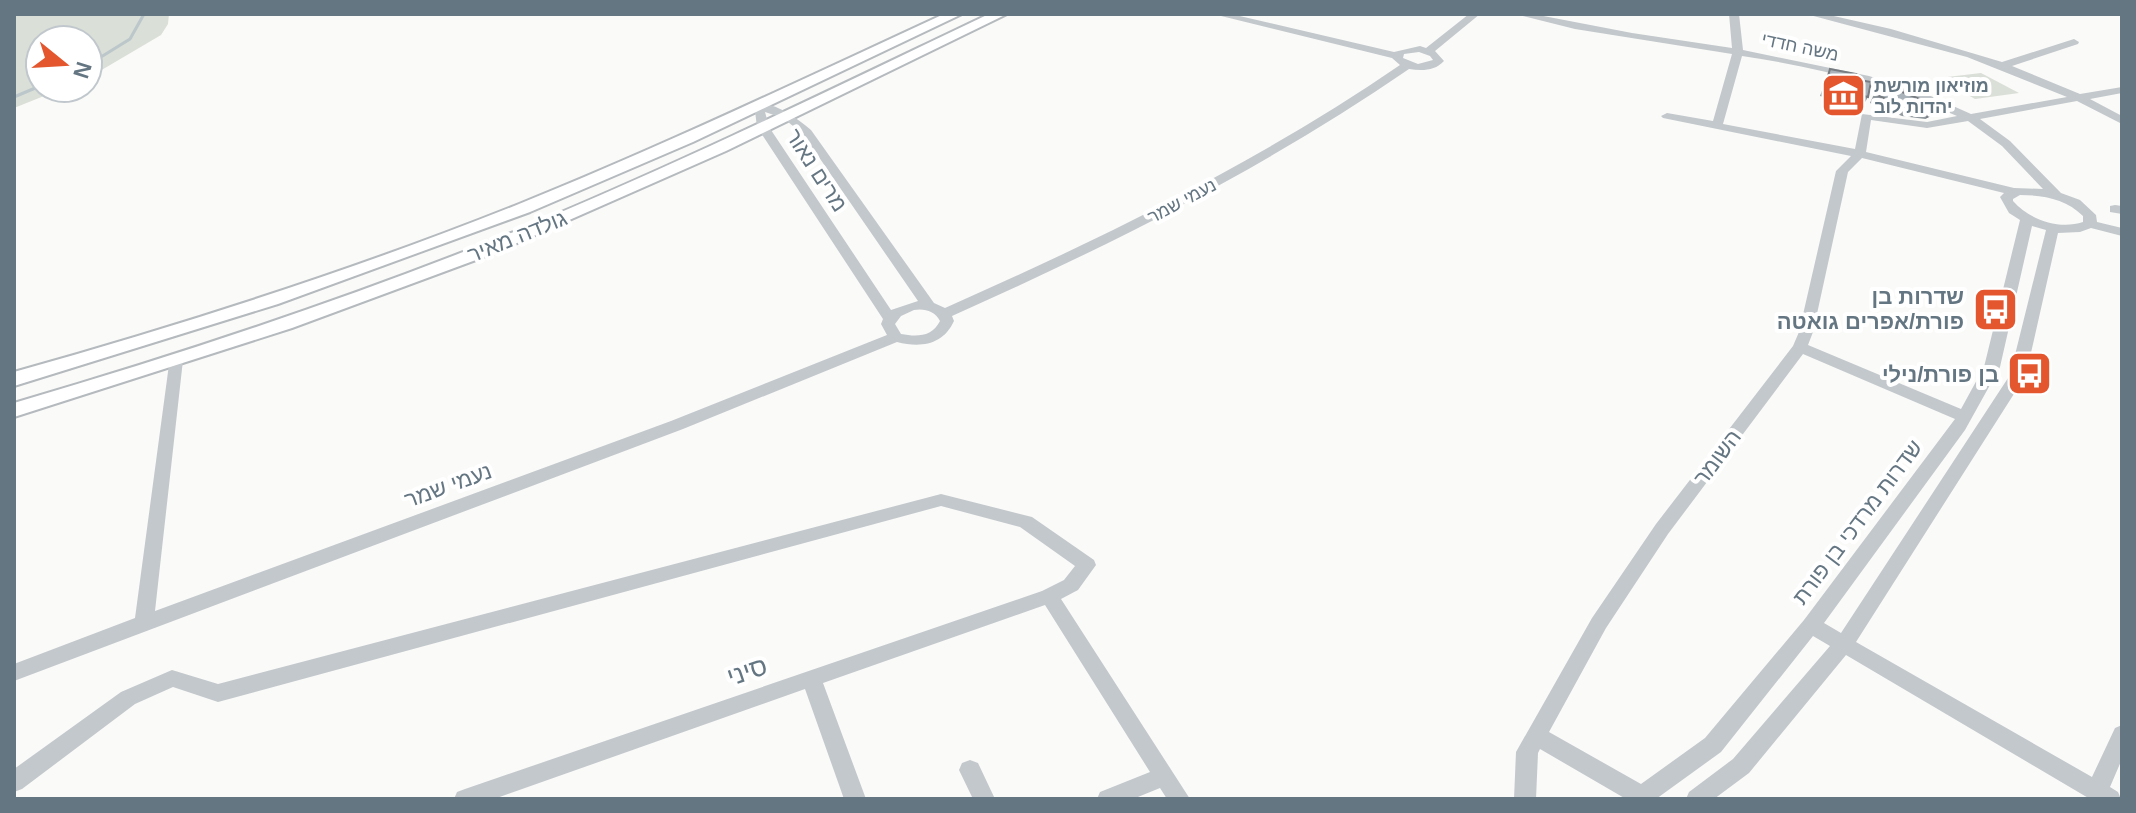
<svg xmlns="http://www.w3.org/2000/svg" width="2136" height="813" font-family="Helvetica,Heebo,sans-serif">
<style>
.green{fill:#dadfd7}
.lines{fill:none;stroke-linecap:round;stroke-linejoin:round}
.stream{stroke:#bbc7cb;stroke-width:3}
.major-casing{stroke:#b5babe;stroke-width:4}
.minor{fill:#c3c8cc;fill-rule:evenodd}
.major{fill:#fff;fill-rule:evenodd}
.wall{fill:#929a9f}
.shaded-wall{fill:#777d82}
.building{fill:#aab3b9;stroke:#777d82;stroke-width:2}
.labels{text-anchor:middle;stroke-width:8;stroke-linejoin:round;paint-order:stroke}
.far-street-label{font-size:18px;fill:#657683;stroke:#fff}
.far-poi-label{font-size:18px;font-weight:bold;fill:#657683;stroke:#fff;text-anchor:start}
.street-label{font-size:22px;fill:#657683;stroke:#fff}
.poi-label{font-size:22px;font-weight:bold;fill:#657683;stroke:#fff;text-anchor:end}
.near-street-label{font-size:26px;fill:#657683;stroke:#fff}
</style>
<rect width="100%" height="100%" fill="#fafaf8"/>
<!-- green -->
<path class="green" d="M14,14h155l-1,10 -7,11 -73,43v-38h-48v48h24l-50,20z
M1981,73l38,20 -44,6 -36,-21z"/>
<g class="lines">
<!-- stream -->
<path class="stream" d="M88,65l42,-26 14,-25
M14,97l26,-11"/>
<defs>
<path id="major" d="M944,14h18l-269,128 -163,70 -252,92 -264,82v-14c171,-48 340,-102 505,-168 144,-58 284,-125 425,-190z
M989,14h18l-281,137 -234,103 -200,74 -278,89v-14c180,-53 358,-112 531,-184 150,-63 297,-135 444,-205z"/>
</defs>
<!-- major casing -->
<use href="#major" class="major-casing"/>
<!-- minor -->
<path class="minor" d="M1213,14h18l163,38 26,-6 6,2 43,-34h11l-45,37 9,10c-9,10 -22,10 -35,8 -144,99 -298,176 -457,247l2,5c-11,24 -33,27 -57,21l-214,87 -669,252v-17l121,-46 35,-261 5,-2 8,5 -28,251 516,-190 216,-86 -6,-11 2,-5 -126,-192 -3,-24c21,-1 41,14 57,27l123,173 11,5c158,-70 312,-145 455,-243l-8,-7zM1419,52l11,4 3,4 -15,4 -15,-6 1,-4zM765,112l18,6 20,16 115,167 -27,9 -122,-183zM914,310c10,-2 21,1 26,11 -8,16 -23,16 -39,13l-6,-10 6,-8z
M1515,14h18l99,19 100,15 -3,-34h10l4,36 126,26 55,17 47,21 96,-17 -100,-40 -161,-43h19l66,15 111,33 72,-23 5,3 -1,2 -66,22 68,28 42,-7v6l-32,6 32,17v8l-45,-23 -97,18 30,22 51,52 19,7 16,15 1,7 25,6v8l-31,-8 -11,4 -22,1 -32,142 -170,267 236,135 23,-49 7,-3v34l-12,28 8,5 3,7h-31l-244,-144 -97,118 -35,26h-28l3,-7 44,-33 97,-113 -17,-10 -92,116 -65,47h-30l-86,-50 -2,4 -2,46h-22l2,-47 76,-134 64,-94 137,-178 6,-14 37,-161 15,-15 -188,-38 -2,-2 6,-3 46,8 19,-67 -157,-25zM1742,56c75,11 146,29 215,60l-30,6 -65,-8 -7,35 -132,-25zM1871,120l56,8 41,-7 34,25 41,43 -29,-1 -148,-36zM1862,158l142,35 -4,4 9,16 11,7 -36,147 -23,42 -153,-64 5,-13 35,-160zM2020,195c24,0 46,4 63,21v6c-24,8 -53,-2 -70,-21v-2zM2032,226l14,4 -36,145 -169,258 -17,-10 141,-193 35,-63zM1803,354l152,65 -151,201 -99,118 -64,46 -92,-52 57,-104 62,-94z
M2115,205l7,1v8l-12,-2v-6z
M941,494l91,23 62,43 2,5 -18,25 -17,9 129,200h-23l-7,-11 -27,11h-36l3,-7 50,-20 -105,-167 -222,78 43,116h-22l-39,-110 -311,110h-40l3,-7 8,-3 577,-198 22,-11 11,-14 -55,-39 -79,-21 -723,196 -45,-15 -38,17 -113,85 -8,3v-23l107,-77 51,-22 46,14z
M970,760l8,3 17,36h-22l-14,-29 3,-7z"/>
<!-- major -->
<use href="#major" class="major"/>
</g>
<!-- wall -->
<path class="wall" d="M1830,69l24,10 14,18 -7,12 -26,-5 1,-4 -16,-4z
M1879,83l59,23 -5,9 -8,4 -23,-3 -32,-13z"/>
<!-- shaded-wall -->
<path class="shaded-wall" d="M1938,106l-5,9 -8,4 5,-9z"/>
<!-- building -->
<path class="building" d="M1830,69l26,5 -2,5 17,3 -3,15 -28,-6 2,-4 -16,-4z
M1879,83l59,23 -8,4 -24,-3 -32,-13z"/>
<!-- icons -->
<defs>
<symbol id="museum-square" viewBox="-11 -11 22 22"><rect x="-9" y="-9" width="18" height="18" rx="4" fill="#e4572e" stroke="#fff"/><path d="M0-6L6-3V-2H-6V-3ZM-5-1h2V3h-2ZM-1-1h2V3h-2ZM3-1h2V3H3ZM-6 4H6V6H-6Z" fill="#fff"/></symbol>
<symbol id="bus-square" viewBox="-11 -11 22 22"><rect x="-9" y="-9" width="18" height="18" rx="4" fill="#e4572e" stroke="#fff"/><path d="M-5-6H5V4H4V6H2V4H-2V6H-4V4H-5ZM-3.5-4V0h7V-4ZM-3.5 1.2v1.5H-2V1.2ZM2 1.2v1.5H3.5V1.2Z" fill="#fff"/></symbol>
</defs>
<g fill-rule="evenodd">
<use href="#museum-square" x="1818" y="70" width="51" height="51"/>
<use href="#bus-square" x="1970" y="284" width="51" height="51"/>
<use href="#bus-square" x="2004" y="348" width="51" height="51"/>
</g>
<g class="labels">
<!-- far-street labels -->
<g class="far-street-label">
<text transform="translate(1800 47) rotate(12)" y="6">משה חדדי</text>
<text transform="translate(1182 201) rotate(-28)" y="6">נעמי שמר</text>
</g>
<!-- far-poi labels -->
<g class="far-poi-label">
<text x="1874" y="92">מוזיאון מורשת<tspan x="1874" dy="21">יהדות לוב</tspan></text>
</g>
<!-- street labels -->
<g class="street-label">
<text transform="translate(817 170) rotate(57)" y="8">מרים נאור</text>
<text transform="translate(517 236) rotate(-22)" y="8">גולדה מאיר</text>
<text transform="translate(1717 457) rotate(-53)" y="8">השומר</text>
<text transform="translate(448 485) rotate(-20)" y="8">נעמי שמר</text>
<text transform="translate(1857 522) rotate(-53)" y="8">שדרות מרדכי בן פורת</text>
</g>
<!-- poi labels -->
<g class="poi-label">
<text x="1964" y="304">שדרות בן<tspan x="1964" dy="25">פורת/אפרים גואטה</tspan></text>
<text x="1999" y="382">בן פורת/נילי</text>
</g>
<!-- near-street labels -->
<g class="near-street-label">
<text transform="translate(747 671) rotate(-19)" y="9">סיני</text>
</g>
</g>
<!-- border -->
<rect width="2136" height="813" fill="none" stroke="#657683" stroke-width="32"/>
<!-- north arrow -->
<g transform="translate(64 64) rotate(108)"><circle r="38" fill="#ffffff" stroke="#c1c8cd" stroke-width="2"/>
<path d="M0-6L14 30L0 20L-14 30Z" fill="#e4572e"/>
<text y="-12" font-size="22" font-weight="bold" text-anchor="middle" fill="#657683">N</text>
</g>
</svg>
